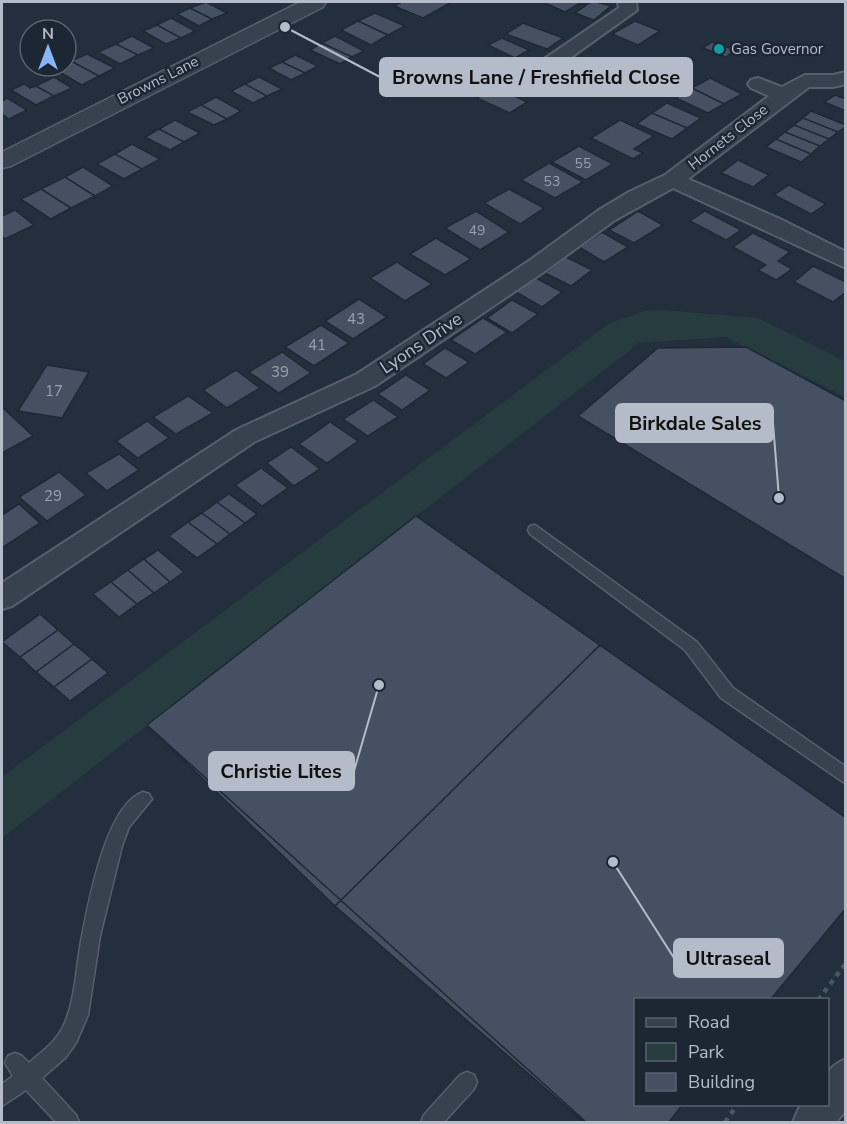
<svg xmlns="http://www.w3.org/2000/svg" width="847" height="1124" font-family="'Nunito Sans',sans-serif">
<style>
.green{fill:#263c3f}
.building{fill:#455162;stroke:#1f2835;stroke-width:1.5}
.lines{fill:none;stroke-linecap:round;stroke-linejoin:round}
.service-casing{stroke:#565f6c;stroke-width:3}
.minor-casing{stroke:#565f6c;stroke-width:4}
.tertiary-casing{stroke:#565f6c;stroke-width:3}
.path{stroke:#44595c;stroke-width:4.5;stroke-dasharray:5 5;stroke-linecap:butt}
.service{fill:#38414e;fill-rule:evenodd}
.minor{fill:#38414e;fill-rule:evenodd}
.tertiary{fill:#38414e;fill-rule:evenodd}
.culture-dot{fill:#0f9aa8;stroke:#1d2633;stroke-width:2}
.labels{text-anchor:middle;stroke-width:5;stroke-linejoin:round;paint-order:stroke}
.far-number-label{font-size:14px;fill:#98a1af}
.far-poi-label{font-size:15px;fill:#b4bcc9;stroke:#1d2633;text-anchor:start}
.far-street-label{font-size:15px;fill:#b4bcc9;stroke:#1d2633}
.number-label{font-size:15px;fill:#98a1af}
.street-label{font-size:18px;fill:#b4bcc9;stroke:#1d2633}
.leader{fill:none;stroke:#b4bcc9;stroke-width:2}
.callout-dot{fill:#b4bcc9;stroke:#1d2633;stroke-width:2}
.callout{fill:#b4bcc9;stroke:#b4bcc9;stroke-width:2}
.callout-label{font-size:20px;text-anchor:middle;font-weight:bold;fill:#111}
</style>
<rect width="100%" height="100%" fill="#242f3e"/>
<!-- green -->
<path class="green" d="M662,310l96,8 87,43v36l-120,-60 -86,6 -637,495v-61l606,-453 36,-13z"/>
<!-- building -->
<path class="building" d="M206,2l21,11 -15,6 -22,-11z
M402,2h50l-29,16 -29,-12z
M548,2h34l-17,10 -20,-9z
M591,2h5l15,4 -17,14 -19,-7z
M190,8l22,11 -13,7 -22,-12z
M375,13l30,13 -17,9 -30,-14z
M171,18l24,13 -14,7 -24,-13z
M358,21l30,14 -17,10 -30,-15z
M635,21l25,10 -22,14 -26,-11z
M523,23l40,15 -16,11 -41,-15z
M157,25l24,13 -15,6 -23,-13z
M132,36l22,12 -16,7 -22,-11z
M335,36l29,15 -12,6 -30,-14z
M502,38l27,12 -14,8 -27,-13z
M712,42l23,8 -9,7 -23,-9z
M322,43l30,14 -12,7 -30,-14z
M116,44l22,11 -18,9 -22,-12z
M87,54l28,14 -16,8 -28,-15z
M295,55l23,11 -13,7 -23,-11z
M71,61l28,15 -17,9 -28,-16 12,-3z
M282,62l23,11 -14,7 -22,-12z
M54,77l18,11 -18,8 -18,-10z
M259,77l23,12 -15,7 -22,-12z
M710,78l32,16 -18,10 -32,-16z
M504,81l20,9 -10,6 13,6 -17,11 -33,-15z
M24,84l6,4 6,-2 18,10 -18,9 -25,-15z
M245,84l22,12 -14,7 -22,-12z
M692,88l32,16 -16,9 -32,-15z
M835,95l11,4v12l-22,-9z
M216,97l25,14 -14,8 -26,-14z
M7,98l20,12 -18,9 -7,-5v-13z
M667,103l34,15 -14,10 -35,-15z
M201,105l26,14 -13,6 -27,-13z
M811,111l35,14v1l-8,6 -35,-14z
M652,113l35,15 -15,11 -35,-15z
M803,118l35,14 -9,7 -35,-14z
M175,120l25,13 -16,9 -25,-13z
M620,120l34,16 -20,13 9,4 -10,6 -42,-21z
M794,125l35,14 -9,7 -35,-14z
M159,129l25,13 -14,8 -25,-13z
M785,132l35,14 -9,8 -35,-15z
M776,139l35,15 -10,8 -35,-15z
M132,144l28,15 -18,10 -27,-15z
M579,146l34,18 -27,16 -34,-18z
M115,154l27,15 -18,10 -27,-15z
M738,160l31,15 -16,12 -32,-14z
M549,163l34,19 -28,16 -34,-18z
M83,167l30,19 -18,10 -30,-19z
M65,177l30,19 -24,12 -30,-19z
M789,185l37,19 -15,10 -37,-19z
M41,189l30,19 -20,11 -30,-20z
M509,189l35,19 -24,16 -36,-21z
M15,210l19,15 -29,14 -3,-3v-20z
M476,211l33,21 -29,18 -35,-22z
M638,211l25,14 -29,18 -25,-13z
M705,211l36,19 -15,10 -36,-19z
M602,232l26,15 -24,15 -25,-15z
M753,233l37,19 -12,9 14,8 -16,11 -18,-10 8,-5 -33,-18z
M436,238l35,21 -26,16 -35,-21z
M566,257l26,13 -21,16 -26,-13z
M397,262l6,4 29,18 -27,17 -35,-23z
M813,266l33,16v10l-13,10 -39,-20z
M534,277l28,15 -20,15 -28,-16z
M359,299l28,18 -34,22 -28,-18z
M512,300l26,14 -26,19 -25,-15z
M483,318l24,14 -32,22 -24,-14z
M321,325l28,18 -35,23 -29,-19z
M746,347l100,54v178l-268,-163 80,-68z
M445,348l24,14 -23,16 -23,-14z
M282,352l29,21 -32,20 -30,-21z
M47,365l42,7 -27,46 -44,-7z
M236,370l24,18 -33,20 -24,-18z
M406,375l24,15 -28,20 -24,-16z
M188,396l25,17 -37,21 -23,-17z
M373,400l25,17 -30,19 -25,-17z
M3,408l30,28 -31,17v-44z
M147,421l22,17 -31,20 -22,-17z
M330,422l28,19 -31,22 -28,-19z
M291,447l29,22 -26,17 -27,-23z
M119,454l20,16 -32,21 -21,-18z
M261,468l27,20 -26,18 -27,-21z
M59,472l27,23 -39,26 -28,-24z
M229,494l28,20 -12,9 -28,-21z
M217,502l28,21 -15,11 -28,-21z
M19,504l21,19 -38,25v-33z
M202,513l28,21 -13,10 -29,-22z
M416,516l430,302v90l-76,92h-134v104h47l-14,18h-83l-439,-397z
M416,516l184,129 -265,261 -188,-181z
M188,522l29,22 -20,14 -28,-22z
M158,550l26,22 -14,10 -26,-23z
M144,559l26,23 -16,11 -26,-23z
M128,570l26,23 -17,11 -26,-22z
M111,582l26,22 -18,13 -26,-23z
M40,614l18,16 -38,27 -18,-15z
M58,630l16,14 -38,28 -16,-15z
M74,644l18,15 -38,28 -18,-15z
M600,645l246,173v90l-76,92h-134v104h47l-14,18h-85l-249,-216z
M92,659l16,14 -38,28 -16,-14z"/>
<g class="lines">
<defs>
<path id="service" d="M535,525l162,117 36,46 113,79v17l-125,-86 -36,-48 -155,-116 -2,-4 2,-4z
M143,792l6,2 3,5 -23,28 -7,19 -22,90 -12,79 -12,28 -10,14 -24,21 34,37 3,7h-23l-30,-32 -24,16v-22l11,-8 -8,-13 3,-7 7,-3 7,3 7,7c12,-11 27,-21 34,-36 13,-27 13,-62 19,-91 7,-35 24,-131 61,-144z
M467,1072l7,3 3,7 -3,7 -30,33h-23l3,-7 36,-40z"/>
<path id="minor" d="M618,2h18l1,8 -95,68h-14l-3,-4 3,-4 91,-62z
M846,72v12l-13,3h-24l-121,92 92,40 66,33v16l-173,-80 -58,32 -70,51 -170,115 -121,56 -242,164 -10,3v-26l234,-153 121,-56 172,-113 70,-51 30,-18 36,-17 104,-79 -18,-8 -3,-4 3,-4 7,-2 24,9 23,-12h28z
M846,1059v51l-10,12h-43l8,-18h27c0,-23 -7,-35 18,-45z"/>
<path id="tertiary" d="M300,2h26l-3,5 -312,159 -9,2v-16z"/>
</defs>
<!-- service casing -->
<use href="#service" class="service-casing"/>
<!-- minor casing -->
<use href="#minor" class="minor-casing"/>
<!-- tertiary casing -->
<use href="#tertiary" class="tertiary-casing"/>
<!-- path -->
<path class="path" d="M818,1000l28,-37
M725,1122l13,-18"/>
<!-- service -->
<use href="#service" class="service"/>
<!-- minor -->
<use href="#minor" class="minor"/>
<!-- tertiary -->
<use href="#tertiary" class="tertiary"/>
</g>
<!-- markers -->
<circle class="culture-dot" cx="719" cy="49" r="6"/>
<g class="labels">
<!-- far-number labels -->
<g class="far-number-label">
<text x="583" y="168">55</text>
<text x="552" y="186">53</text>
<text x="477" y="235">49</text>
</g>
<!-- far-poi labels -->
<g class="far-poi-label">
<text x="731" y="54">Gas Governor</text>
</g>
<!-- far-street labels -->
<g class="far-street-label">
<text transform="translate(158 80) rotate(-27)" y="5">Browns Lane</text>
<text transform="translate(728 137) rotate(-38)" y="5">Hornets Close</text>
</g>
<!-- number labels -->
<g class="number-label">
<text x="356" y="324">43</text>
<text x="317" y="350">41</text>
<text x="280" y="377">39</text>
<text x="54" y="396">17</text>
<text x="53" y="501">29</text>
</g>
<!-- street labels -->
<g class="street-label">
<text transform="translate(421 343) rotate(-34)" y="6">Lyons Drive</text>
</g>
</g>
<!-- callouts -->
<path class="leader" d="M285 27L380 77M779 498L773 423M379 685L354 771M613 862L674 958"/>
<g class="callout-dot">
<circle cx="285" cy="27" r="6"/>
<circle cx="779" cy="498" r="6"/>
<circle cx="379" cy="685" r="6"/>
<circle cx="613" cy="862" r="6"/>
</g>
<g class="callout">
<rect x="380" y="58" width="312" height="38" rx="6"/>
<rect x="616" y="404" width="157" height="38" rx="6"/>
<rect x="209" y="752" width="145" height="38" rx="6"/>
<rect x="674" y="939" width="109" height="38" rx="6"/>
</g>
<g class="callout-label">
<text x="536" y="84">Browns Lane / Freshfield Close</text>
<text x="695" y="430">Birkdale Sales</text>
<text x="281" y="778">Christie Lites</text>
<text x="728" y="965">Ultraseal</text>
</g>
<!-- border -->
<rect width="847" height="1124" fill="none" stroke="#b4bcc9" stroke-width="6"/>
<!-- legend -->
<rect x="634" y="998" width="195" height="108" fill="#1d2633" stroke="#59626f" stroke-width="1.5"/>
<rect x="646" y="1018" width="30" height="9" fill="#38414e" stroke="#59626f" stroke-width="1.5"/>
<text x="688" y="1028" font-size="18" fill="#b4bcc9">Road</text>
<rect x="646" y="1043" width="30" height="18" fill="#263c3f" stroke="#59626f" stroke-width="1.5"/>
<text x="688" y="1058" font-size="18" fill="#b4bcc9">Park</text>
<rect x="646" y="1073" width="30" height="18" fill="#455162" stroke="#59626f" stroke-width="1.5"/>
<text x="688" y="1088" font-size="18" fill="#b4bcc9">Building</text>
<!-- north arrow -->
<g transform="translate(48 48)"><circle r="28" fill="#1d2633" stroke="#59626f" stroke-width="1.5"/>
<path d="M0-4.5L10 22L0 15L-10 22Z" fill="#8ab4f8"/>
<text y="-9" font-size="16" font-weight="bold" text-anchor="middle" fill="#b4bcc9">N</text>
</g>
</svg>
